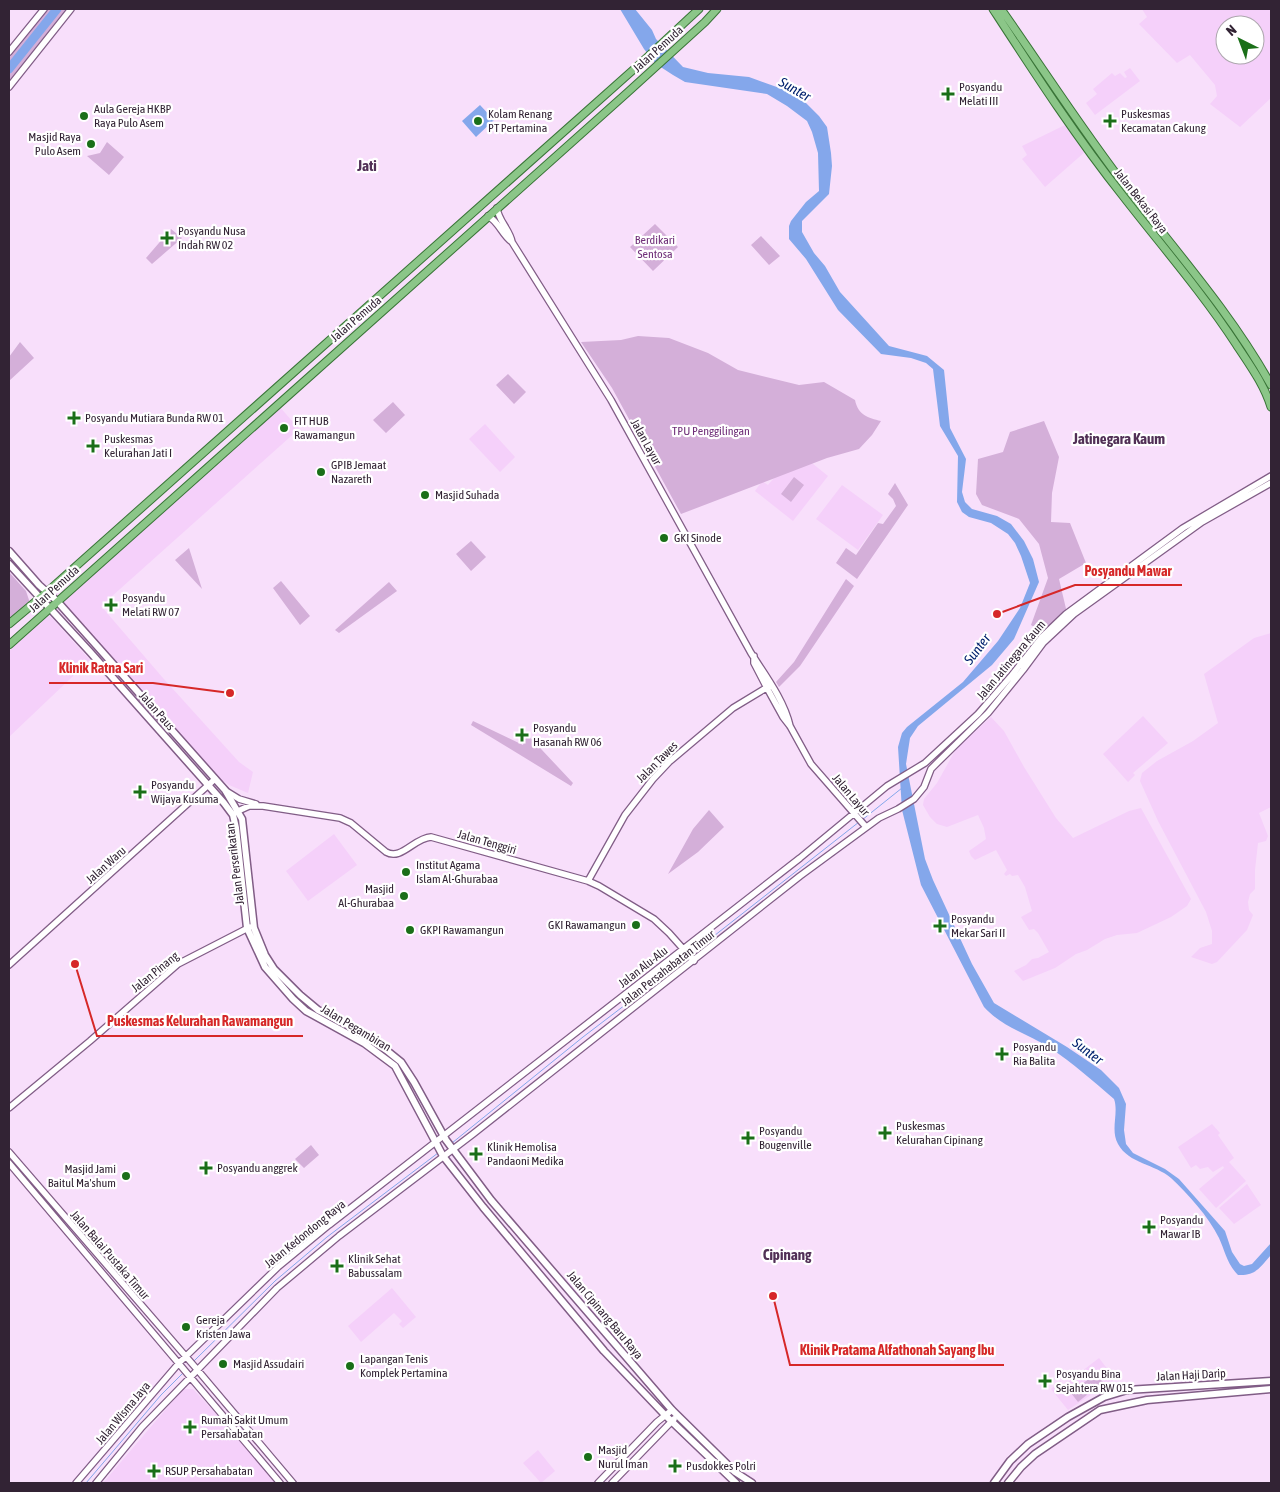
<svg xmlns="http://www.w3.org/2000/svg" width="1280" height="1492" font-family="'Asap Condensed',sans-serif">
<style>
.built{fill:#f5d0fa;fill-rule:evenodd}
.green{fill:#d4afd9}
.water{fill:#84a7eb}
.lines{fill:none;stroke-linecap:round;stroke-linejoin:round}
.stream{stroke:#84a7eb;stroke-width:1}
.river{stroke:#84a7eb;stroke-width:9}
.tertiary-casing{stroke:#815d86;stroke-width:8}
.secondary-casing{stroke:#815d86;stroke-width:9}
.primary-casing{stroke:#397437;stroke-width:9}
.tertiary{stroke:#fff;stroke-width:5.5}
.secondary{stroke:#fff;stroke-width:6}
.primary{stroke:#8bc688;stroke-width:7}
.poi-dot{fill:#1a6f18;stroke:#fff;stroke-width:2}
.labels{text-anchor:middle;stroke-width:4.5;stroke-linejoin:round;paint-order:stroke}
.street-label{font-size:12px;fill:#322334;stroke:#fff}
.poi-label{font-size:12px;fill:#322334;stroke:#fff;text-anchor:start}
.park-label{font-size:12px;fill:#6f2e78;stroke:#fff}
.water-label{font-size:14px;font-style:italic;fill:#01226e;stroke:#fff}
.quarter-label{font-size:15px;font-weight:bold;fill:#513056;stroke:#fff}
.leader{fill:none;stroke:#d62828;stroke-width:2}
.callout-dot{fill:#d62828;stroke:#fff;stroke-width:2}
.callout-label{font-size:14px;text-anchor:middle;font-weight:bold;fill:#d62828;stroke:#fff;stroke-width:4.5;stroke-linejoin:round;paint-order:stroke}
</style>
<rect width="100%" height="100%" fill="#f8dffb"/>
<!-- built -->
<path class="built" d="M1142,9h129v89l-31,29 -30,-23 7,-8 -2,-11 -25,-30 -13,8 -38,-39 8,-7zM1225,25h30v30h-30z
M1130,68l10,13 -45,34 -9,-12 11,-9 -4,-5 19,-16 3,3 5,-3 5,5 2,-1 -3,-5z
M1065,125l21,26 -41,36 -23,-28 5,-4 -5,-9z
M279,406l20,23 -198,177 62,72 76,84 14,10 -5,21 -19,-8 -10,-7 -158,-178z
M485,424l30,33 -15,15 -31,-33z
M807,459l21,17 -35,45 -38,-30 7,-10 6,4 12,-14z
M842,485l41,30 -25,35 -42,-31z
M49,615l41,45 -81,77v-86z
M1271,633v174l-12,6 9,23 -2,5 -8,2 -3,27v19l-5,5 -2,8 1,8 4,5 -6,15 -30,32 -5,2 -21,-7 9,-9 12,-4v-13l-6,-19 -48,-91 -18,-40 2,-8 15,-12 36,-20 25,-18 -14,-49 50,-36z
M1143,716l25,27 -35,30 2,2 -7,7 -25,-28z
M991,717l13,14 20,36 32,51 17,20 56,-27 12,-3 50,91 -4,7 -16,11 -34,16 -20,2 -12,4 -18,11 -11,4 -21,14 -32,13 -9,-10 12,-6 6,-6 6,-1 11,-6 -11,-19 -4,-4 -5,1 -8,-13 11,-6 -7,-24 -7,-12 -6,1 -2,-2 -4,2 -2,-2 3,-4 -11,-20 -21,10 -4,-4 -2,-5 17,-12 -2,-11 -6,-13 -31,12 -10,-3 -7,-7 -7,-12 1,-6 13,-16 19,-34z
M334,834l23,31 -49,36 -22,-30z
M1212,1124l8,9 -2,2 16,23 -5,4 17,19 -30,27 -17,-19 25,-21 -1,-2 -10,6 -5,-5 -8,2 -4,-4 -5,3 -13,-21z
M1247,1184l14,21 -27,19 -15,-16z
M392,1288l24,29 -13,11 -4,-4 3,-3 -8,-8 -33,29 -13,-16z
M1099,1358l16,21 -47,31 -17,-21 9,-8 4,4z
M183,1389h10l26,28 58,66h-174z
M538,1450l17,21 -14,12 -18,-20z"/>
<!-- green -->
<path class="green" d="M44,9h27l-62,78v-35z
M107,142l17,15 -15,18 -22,-19 13,-3z
M655,224l23,23 -25,24 -23,-24z
M171,229l11,9 -30,26 -6,-6z
M761,236l19,20 -11,9 -18,-20z
M638,336l31,2 39,15 30,17 61,15 25,-3 31,18c3,15 13,18 26,21l-9,14 -13,14 -32,9 -146,56 -69,-126 -31,-46 40,-2z
M20,342l14,16 -25,23v-24z
M508,374l18,18 -12,12 -18,-19z
M393,402l12,13 -19,18 -13,-13z
M1044,421l15,36 -7,36 -1,29 19,1 16,40 -27,16 8,34 -24,20 -12,-8 17,-47 -9,-34 -20,-25 -37,-14 -6,-11 2,-35 25,-7 7,-20z
M794,477l10,8 -13,17 -10,-8z
M895,483l13,22 -51,74 -21,-16 10,-15 10,7 22,-32 5,1 13,-18 -3,-7 -5,-5z
M471,541l15,16 -15,14 -15,-17z
M189,548l13,41 -27,-29z
M9,572l17,19 5,15 -22,18z
M846,579l8,7 -54,80 -21,21 -3,-5 18,-20z
M281,581l29,35 -10,9 -27,-37z
M389,582l8,9 -58,42 -4,-3z
M473,721l50,24 4,-11 46,49 -2,3 -100,-61z
M709,810l15,17 -26,25 -30,22 25,-45z
M311,1145l8,10 -15,13 -9,-9z
M1096,1373l7,9 -25,20 -7,-9z"/>
<!-- water -->
<path class="water" d="M620,9h15l17,21 4,9 27,28 25,6 41,4 39,14 17,11 14,14 8,11 4,26 1,13 -3,28 -27,27v11l12,21 11,13 15,26 49,54 38,10 17,14 6,58 16,31 -4,33 3,10 7,7 25,7 14,8 13,17 9,18 6,23 -25,57 -22,26 -74,61 -8,12 -4,26 19,95 8,21 39,84 22,39 73,44 34,23 18,18 7,16 -2,26 2,14 7,9 32,16 14,10 46,52 7,21 8,12 4,2 8,-2 19,-21v12c-11,12 -15,21 -33,20 -11,-11 -13,-24 -19,-37 -11,-22 -30,-43 -48,-60 -16,-14 -42,-14 -53,-34 -8,-14 1,-31 -4,-45 -21,-18 -41,-36 -64,-51 -22,-14 -48,-21 -66,-41l-63,-122 -19,-75 -4,-63 4,-14 5,-6 56,-45 35,-41 22,-33 10,-25 -9,-27 -6,-13 -7,-9 -17,-11 -22,-6 -7,-5 -5,-10 1,-46 -18,-30 -7,-57 -7,-6 -15,-5 -30,-4 -43,-44 -32,-51 -17,-20v-13l2,-5 15,-19 13,-11 -1,-38 -6,-21 -5,-11 -20,-15 -20,-12 -82,-12 -12,-7 -17,-11 -12,-15z
M480,105l14,15 -18,17 -14,-16z"/>
<g class="lines">
<!-- stream -->
<path class="stream" d="M862,820l40,-32
M691,954l168,-132
M452,1143l131,-106 105,-80
M194,1361l81,-80 52,-44 111,-84
M86,1483l75,-88 22,-22"/>
<!-- river -->
<path class="river" d="M9,69l48,-60"/>
<defs>
<path id="tertiary" d="M9,52l35,-43
M9,87l62,-78
M497,208c1,12 13,22 15,34l99,158 140,253c14,22 33,47 39,73
M488,216c11,6 14,19 24,26
M754,656v7l13,25 16,29 7,9 21,38 55,63
M226,791l13,8 17,5
M238,811l11,-5h14l77,12 11,5 35,29c15,9 28,-14 45,-15l157,44 11,5 55,33 15,14 25,28
M588,881l37,-66 28,-36 16,-17 64,-54 38,-23
M9,965l206,-186
M9,1108l81,-67 88,-77 72,-37
M9,1152l186,215 98,116
M9,1163l271,320
M76,1483l103,-120 99,-96 51,-42 471,-367 87,-72 38,-23 53,-49 34,-39 30,-38 24,-23 117,-86 88,-52
M96,1483l46,-56 135,-139 62,-52 134,-102 327,-258 79,-58 19,-9 16,-10 10,-12 7,-18 5,-5 52,-51 35,-43 20,-27 31,-29 128,-92 69,-39
M598,1483l59,-61 15,-12
M612,1483l62,-64"/>
<path id="secondary" d="M9,551l30,34 18,16 168,189 17,29 12,109 11,27 9,14 26,26 18,15 52,27 31,25 13,20 32,58 45,60 181,210 63,62 17,11
M9,564l81,88 134,151 9,12 3,13 11,100 18,39 28,32 13,12 58,32 31,23 48,90 40,51 121,144 61,64 71,68
M994,1483l16,-22 18,-17 40,-27 36,-20 23,-7 144,-9
M1008,1483l13,-16 14,-13 65,-44 47,-10 124,-11"/>
<path id="primary" d="M993,9c41,63 83,128 130,187 38,49 79,96 113,148 13,20 28,40 35,63
M1001,9c43,61 83,124 129,183 49,63 102,123 141,193
M9,624l38,-32 595,-530 57,-53
M9,645l619,-553 77,-70 12,-13"/>
</defs>
<!-- tertiary casing -->
<use href="#tertiary" class="tertiary-casing"/>
<!-- secondary casing -->
<use href="#secondary" class="secondary-casing"/>
<!-- primary casing -->
<use href="#primary" class="primary-casing"/>
<!-- tertiary -->
<use href="#tertiary" class="tertiary"/>
<!-- secondary -->
<use href="#secondary" class="secondary"/>
<!-- primary -->
<use href="#primary" class="primary"/>
</g>
<!-- markers -->
<g class="poi-dot">
<path d="M945.5 86.5h5v5h5v5h-5v5h-5v-5h-5v-5h5z"/>
<circle cx="84" cy="116" r="5"/>
<circle cx="478" cy="121" r="5"/>
<path d="M1107.5 113.5h5v5h5v5h-5v5h-5v-5h-5v-5h5z"/>
<circle cx="91" cy="144" r="5"/>
<path d="M164.5 230.5h5v5h5v5h-5v5h-5v-5h-5v-5h5z"/>
<path d="M71.5 410.5h5v5h5v5h-5v5h-5v-5h-5v-5h5z"/>
<circle cx="284" cy="428" r="5"/>
<path d="M90.5 438.5h5v5h5v5h-5v5h-5v-5h-5v-5h5z"/>
<circle cx="321" cy="472" r="5"/>
<circle cx="425" cy="495" r="5"/>
<circle cx="664" cy="538" r="5"/>
<path d="M108.5 597.5h5v5h5v5h-5v5h-5v-5h-5v-5h5z"/>
<path d="M519.5 727.5h5v5h5v5h-5v5h-5v-5h-5v-5h5z"/>
<path d="M137.5 784.5h5v5h5v5h-5v5h-5v-5h-5v-5h5z"/>
<circle cx="406" cy="872" r="5"/>
<circle cx="404" cy="896" r="5"/>
<circle cx="636" cy="925" r="5"/>
<path d="M937.5 918.5h5v5h5v5h-5v5h-5v-5h-5v-5h5z"/>
<circle cx="410" cy="930" r="5"/>
<path d="M999.5 1046.5h5v5h5v5h-5v5h-5v-5h-5v-5h5z"/>
<path d="M882.5 1125.5h5v5h5v5h-5v5h-5v-5h-5v-5h5z"/>
<path d="M745.5 1130.5h5v5h5v5h-5v5h-5v-5h-5v-5h5z"/>
<path d="M473.5 1146.5h5v5h5v5h-5v5h-5v-5h-5v-5h5z"/>
<path d="M203.5 1160.5h5v5h5v5h-5v5h-5v-5h-5v-5h5z"/>
<circle cx="126" cy="1176" r="5"/>
<path d="M1146.5 1219.5h5v5h5v5h-5v5h-5v-5h-5v-5h5z"/>
<path d="M334.5 1258.5h5v5h5v5h-5v5h-5v-5h-5v-5h5z"/>
<circle cx="186" cy="1327" r="5"/>
<circle cx="223" cy="1364" r="5"/>
<circle cx="350" cy="1366" r="5"/>
<path d="M1042.5 1373.5h5v5h5v5h-5v5h-5v-5h-5v-5h5z"/>
<path d="M187.5 1419.5h5v5h5v5h-5v5h-5v-5h-5v-5h5z"/>
<circle cx="588" cy="1457" r="5"/>
<path d="M672.5 1458.5h5v5h5v5h-5v5h-5v-5h-5v-5h5z"/>
<path d="M151.5 1463.5h5v5h5v5h-5v5h-5v-5h-5v-5h5z"/>
</g>
<g class="labels">
<!-- street labels -->
<g class="street-label">
<text transform="translate(658 49) rotate(-42)" y="4">Jalan Pemuda</text>
<text transform="translate(1141 201) rotate(52)" y="4">Jalan Bekasi Raya</text>
<text transform="translate(356 319) rotate(-41)" y="4">Jalan Pemuda</text>
<text transform="translate(646 442) rotate(61)" y="4">Jalan Layur</text>
<text transform="translate(54 589) rotate(-42)" y="4">Jalan Pemuda</text>
<text transform="translate(1011 660) rotate(-50)" y="4">Jalan Jatinegara Kaum</text>
<text transform="translate(157 711) rotate(49)" y="4">Jalan Paus</text>
<text transform="translate(657 762) rotate(-45)" y="4">Jalan Tawes</text>
<text transform="translate(851 795) rotate(50)" y="4">Jalan Layur</text>
<text transform="translate(487 842) rotate(16)" y="4">Jalan Tenggiri</text>
<text transform="translate(235 864) rotate(-97)" y="4">Jalan Perserikatan</text>
<text transform="translate(106 865) rotate(-42)" y="4">Jalan Waru</text>
<text transform="translate(643 967) rotate(-38)" y="4">Jalan Alu-Alu</text>
<text transform="translate(668 968) rotate(-38)" y="4">Jalan Persahabatan Timur</text>
<text transform="translate(155 972) rotate(-39)" y="4">Jalan Pinang</text>
<text transform="translate(356 1028) rotate(31)" y="4">Jalan Pegambiran</text>
<text transform="translate(305 1234) rotate(-39)" y="4">Jalan Kedondong Raya</text>
<text transform="translate(110 1255) rotate(49)" y="4">Jalan Balai Pustaka Timur</text>
<text transform="translate(605 1315) rotate(50)" y="4">Jalan Cipinang Baru Raya</text>
<text transform="translate(1191 1375) rotate(-3)" y="4">Jalan Haji Darip</text>
<text transform="translate(123 1413) rotate(-50)" y="4">Jalan Wisma Jaya</text>
</g>
<!-- poi labels -->
<g class="poi-label">
<text x="959" y="91">Posyandu<tspan x="959" dy="14">Melati III</tspan></text>
<text x="94" y="113">Aula Gereja HKBP<tspan x="94" dy="14">Raya Pulo Asem</tspan></text>
<text x="488" y="118">Kolam Renang<tspan x="488" dy="14">PT Pertamina</tspan></text>
<text x="1121" y="118">Puskesmas<tspan x="1121" dy="14">Kecamatan Cakung</tspan></text>
<text x="81" y="141" text-anchor="end">Masjid Raya<tspan x="81" dy="14">Pulo Asem</tspan></text>
<text x="178" y="235">Posyandu Nusa<tspan x="178" dy="14">Indah RW 02</tspan></text>
<text x="85" y="422">Posyandu Mutiara Bunda RW 01</text>
<text x="294" y="425">FIT HUB<tspan x="294" dy="14">Rawamangun</tspan></text>
<text x="104" y="443">Puskesmas<tspan x="104" dy="14">Kelurahan Jati I</tspan></text>
<text x="331" y="469">GPIB Jemaat<tspan x="331" dy="14">Nazareth</tspan></text>
<text x="435" y="499">Masjid Suhada</text>
<text x="674" y="542">GKI Sinode</text>
<text x="122" y="602">Posyandu<tspan x="122" dy="14">Melati RW 07</tspan></text>
<text x="533" y="732">Posyandu<tspan x="533" dy="14">Hasanah RW 06</tspan></text>
<text x="151" y="789">Posyandu<tspan x="151" dy="14">Wijaya Kusuma</tspan></text>
<text x="416" y="869">Institut Agama<tspan x="416" dy="14">Islam Al-Ghurabaa</tspan></text>
<text x="394" y="893" text-anchor="end">Masjid<tspan x="394" dy="14">Al-Ghurabaa</tspan></text>
<text x="951" y="923">Posyandu<tspan x="951" dy="14">Mekar Sari II</tspan></text>
<text x="626" y="929" text-anchor="end">GKI Rawamangun</text>
<text x="420" y="934">GKPI Rawamangun</text>
<text x="1013" y="1051">Posyandu<tspan x="1013" dy="14">Ria Balita</tspan></text>
<text x="896" y="1130">Puskesmas<tspan x="896" dy="14">Kelurahan Cipinang</tspan></text>
<text x="759" y="1135">Posyandu<tspan x="759" dy="14">Bougenville</tspan></text>
<text x="487" y="1151">Klinik Hemolisa<tspan x="487" dy="14">Pandaoni Medika</tspan></text>
<text x="217" y="1172">Posyandu anggrek</text>
<text x="116" y="1173" text-anchor="end">Masjid Jami<tspan x="116" dy="14">Baitul Ma'shum</tspan></text>
<text x="1160" y="1224">Posyandu<tspan x="1160" dy="14">Mawar IB</tspan></text>
<text x="348" y="1263">Klinik Sehat<tspan x="348" dy="14">Babussalam</tspan></text>
<text x="196" y="1324">Gereja<tspan x="196" dy="14">Kristen Jawa</tspan></text>
<text x="360" y="1363">Lapangan Tenis<tspan x="360" dy="14">Komplek Pertamina</tspan></text>
<text x="233" y="1368">Masjid Assudairi</text>
<text x="1056" y="1378">Posyandu Bina<tspan x="1056" dy="14">Sejahtera RW 015</tspan></text>
<text x="201" y="1424">Rumah Sakit Umum<tspan x="201" dy="14">Persahabatan</tspan></text>
<text x="598" y="1454">Masjid<tspan x="598" dy="14">Nurul Iman</tspan></text>
<text x="686" y="1470">Pusdokkes Polri</text>
<text x="165" y="1475">RSUP Persahabatan</text>
</g>
<!-- park labels -->
<g class="park-label">
<text x="655" y="244">Berdikari<tspan x="655" dy="14">Sentosa</tspan></text>
<text x="711" y="435">TPU Penggilingan</text>
</g>
<!-- water labels -->
<g class="water-label">
<text transform="translate(795 89) rotate(30)" y="5">Sunter</text>
<text transform="translate(977 649) rotate(-53)" y="5">Sunter</text>
<text transform="translate(1088 1051) rotate(37)" y="5">Sunter</text>
</g>
<!-- quarter labels -->
<g class="quarter-label">
<text x="367" y="171">Jati</text>
<text x="1119" y="444">Jatinegara Kaum</text>
<text x="787" y="1260">Cipinang</text>
</g>
</g>
<!-- callouts -->
<path class="leader" d="M997 614L1075 585H1182M230 693L153 683H49M75 964L97 1036H303M773 1296L790 1365H1004"/>
<g class="callout-dot">
<circle cx="997" cy="614" r="5"/>
<circle cx="230" cy="693" r="5"/>
<circle cx="75" cy="964" r="5"/>
<circle cx="773" cy="1296" r="5"/>
</g>
<g class="callout-label">
<text x="1128" y="576">Posyandu Mawar</text>
<text x="101" y="673">Klinik Ratna Sari</text>
<text x="200" y="1026">Puskesmas Kelurahan Rawamangun</text>
<text x="897" y="1355">Klinik Pratama Alfathonah Sayang Ibu</text>
</g>
<!-- border -->
<rect width="1280" height="1492" fill="none" stroke="#322334" stroke-width="20"/>
<!-- north arrow -->
<g transform="translate(1240 40) rotate(318)"><circle r="24" fill="#ffffff" stroke="#ada7ae"/>
<path d="M0-4L9 19L0 12L-9 19Z" fill="#1a6f18"/>
<text y="-8" font-size="14" font-weight="bold" text-anchor="middle" fill="#322334">N</text>
</g>
</svg>
